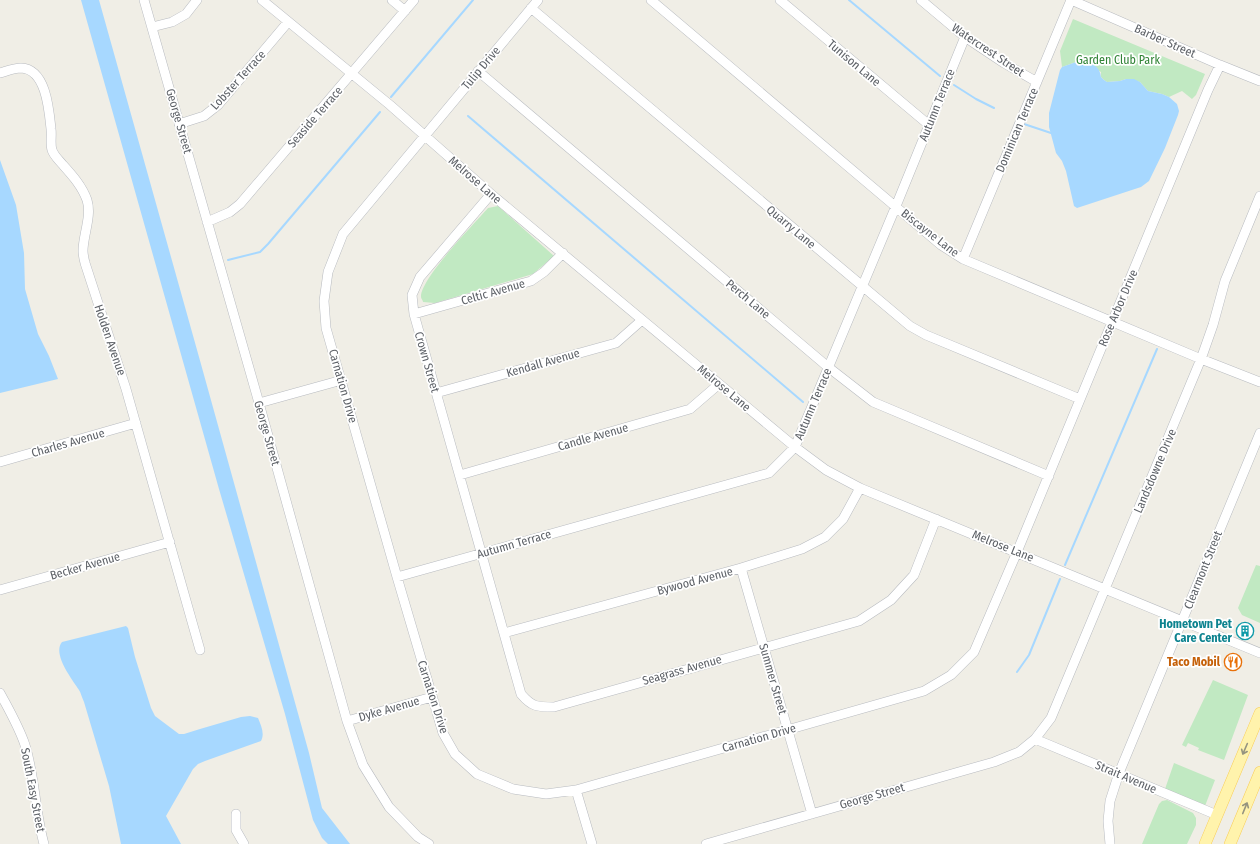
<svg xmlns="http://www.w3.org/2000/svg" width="1260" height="844" font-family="'Fira Sans Condensed',sans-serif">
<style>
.green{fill:#c1e9c2}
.water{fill:#a7d8ff}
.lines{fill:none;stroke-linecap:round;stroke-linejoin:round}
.stream{stroke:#a7d8ff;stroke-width:2}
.minor-casing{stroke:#b8bbc0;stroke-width:10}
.major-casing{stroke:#f9ce56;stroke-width:12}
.minor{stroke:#fff;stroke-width:9}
.major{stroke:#fff3ac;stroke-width:11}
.oneway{stroke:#96947f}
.labels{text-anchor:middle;stroke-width:3.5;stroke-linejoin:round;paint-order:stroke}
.street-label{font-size:12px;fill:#5d6167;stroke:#fff}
.park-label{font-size:12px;fill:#308335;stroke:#fff}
.culture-label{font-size:12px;font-weight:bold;fill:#0d838f;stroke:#fff;text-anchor:end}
.food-label{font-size:12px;font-weight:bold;fill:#c56008;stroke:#fff;text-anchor:end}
</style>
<rect width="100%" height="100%" fill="#f0eee6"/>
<!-- green -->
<path class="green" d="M1073,19l132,55 -9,21 -4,4 -10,-8 -13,6 -7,-3 -14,-3 -8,-9 -14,-3 -6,2 -13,1 -3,-2 -3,-3v-5l-22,-11 -17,6 -2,-16z
M498,206l56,50 -21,18 -98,29 -12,-1c0,-2 -2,-3 -2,-5 -1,-18 54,-74 67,-89z
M1256,565l4,1v57l-18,-8 -4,-7z
M1213,680l35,15 -24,65 -26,-10 1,-2 -11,-5 -2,4 -4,-2z
M1174,763l41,17 -10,26 -40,-17z
M1167,800l26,13 3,5v7l-9,19h-45l17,-40 3,-3z"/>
<!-- water -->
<path class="water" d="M81,0h18l100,357 110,396 13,55 28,36h-22l-6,-6 -9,-18 -28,-106 -66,-225z
M1079,61c11,0 21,5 22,16l3,3 3,2 13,-1 6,-2h8l6,3 8,9 14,3 7,3 8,7 2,7 -1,4 -13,33 -16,33 -8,6 -64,21 -3,-2 -8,-35 -4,-10 -6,-8 -7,-26v-14l11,-43 2,-3z
M0,160l16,45 8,48 1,36 13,45 11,22 9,23 -58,14z
M126,626l2,2 7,29 16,51 4,8 24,18h5l16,-5 41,-12 9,-1 8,2c3,8 7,15 3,23l-56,20 -7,3 -5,5 -27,47 15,28h-60l-12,-58 -25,-84c-2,-4 -3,-9 -5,-12 -7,-11 -27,-36 -17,-48z"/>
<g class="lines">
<!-- stream -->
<path class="stream" d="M849,0l91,76
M954,85l22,14 18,9
M391,97l82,-97
M468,116l335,286
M1024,124l27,9
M228,260l32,-8 8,-8 112,-132
M1065,565l92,-216
M1017,672l12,-17 31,-76"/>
<defs>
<path id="minor" d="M144,0l115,403 88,318 16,44 26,42 29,30 11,7
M262,0l128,105 101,89 304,253 31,23 34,18 400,165
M392,0l13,11
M538,0l-195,234 -15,38 -4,29 2,27 71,249 46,156 12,21 22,20 36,15 33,5 30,-4 348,-99 27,-16 23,-23 43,-100 191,-462 12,-25
M651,0l290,245 22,14 238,100 59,23
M780,0l149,125
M921,0l44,37 39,26 33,19
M1071,0l149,65 40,16
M531,8l379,318 16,9 154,64
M152,27l20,-5 14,-8 11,-14
M478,71l350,296 45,35 176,74
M0,73c7,-2 14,-5 21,-5 25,1 28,41 30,61 1,6 -1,15 1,21 2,6 7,10 11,15 9,10 19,21 24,35 5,16 -4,35 -4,51 0,4 1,8 2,12l41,126 74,261
M179,124l25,-8 14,-11 70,-83
M491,194l-71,83 -8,18 2,19 107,380c11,13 16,13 33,13l305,-86 32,-21 23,-25 22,-56
M207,222l23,-10 10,-8 174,-204
M963,259l108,-259
M414,314l117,-33 13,-9 19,-19
M436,393l180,-50 26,-23
M259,403l83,-23
M0,462l136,-39
M460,475l230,-66 29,-25
M741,568l71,246
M397,577l372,-104 26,-26 101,-241 69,-169
M0,590l170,-48
M504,633l237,-65 61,-19 23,-12 18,-18 17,-31
M0,693c9,17 19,34 25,52 10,32 10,67 19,99
M347,721l85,-24
M1035,739l182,76
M576,790l16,54
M236,814v16l8,14
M706,844l288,-82 25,-10 16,-13 16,-21 150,-359 12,-34 12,-44 35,-85
M1110,844l-2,-23 2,-20 9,-28 141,-340"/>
<path id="major" d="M1205,844l55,-131
M1230,844l30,-72"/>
</defs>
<!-- minor casing -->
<use href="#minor" class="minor-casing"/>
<!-- major casing -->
<use href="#major" class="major-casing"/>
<!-- minor -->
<use href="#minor" class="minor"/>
<!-- major -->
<use href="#major" class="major"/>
</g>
<!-- one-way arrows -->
<defs><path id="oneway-shaft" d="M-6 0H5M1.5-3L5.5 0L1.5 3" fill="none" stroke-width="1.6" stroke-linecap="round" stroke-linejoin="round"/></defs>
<g class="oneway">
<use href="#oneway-shaft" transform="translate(1245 749) rotate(113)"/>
<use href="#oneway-shaft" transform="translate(1245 808) rotate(-68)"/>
</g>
<!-- icons -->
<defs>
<symbol id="building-ring" viewBox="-11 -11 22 22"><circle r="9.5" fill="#fff" stroke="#0f9aa8" stroke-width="1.5"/><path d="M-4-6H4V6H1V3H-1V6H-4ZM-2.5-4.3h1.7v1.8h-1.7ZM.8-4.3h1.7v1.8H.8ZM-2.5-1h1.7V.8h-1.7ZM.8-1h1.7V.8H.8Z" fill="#0f9aa8"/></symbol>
<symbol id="restaurant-ring" viewBox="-11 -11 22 22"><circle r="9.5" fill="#fff" stroke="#e8710a" stroke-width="1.5"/><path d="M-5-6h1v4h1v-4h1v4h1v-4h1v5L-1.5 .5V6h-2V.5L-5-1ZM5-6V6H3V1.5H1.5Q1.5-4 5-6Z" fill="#e8710a"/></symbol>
</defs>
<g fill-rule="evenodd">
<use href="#building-ring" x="1235" y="621" width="20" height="20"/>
<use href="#restaurant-ring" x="1223" y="652" width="20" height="20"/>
</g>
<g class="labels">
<!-- street labels -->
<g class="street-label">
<text transform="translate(1165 41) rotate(24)" y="4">Barber Street</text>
<text transform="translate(988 50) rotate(34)" y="4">Watercrest Street</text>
<text transform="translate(854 63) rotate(40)" y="4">Tunison Lane</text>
<text transform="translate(481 68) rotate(-50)" y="4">Tulip Drive</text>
<text transform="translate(238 80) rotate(-48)" y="4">Lobster Terrace</text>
<text transform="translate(937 105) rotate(-68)" y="4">Autumn Terrace</text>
<text transform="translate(315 117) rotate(-49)" y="4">Seaside Terrace</text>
<text transform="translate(179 121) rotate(74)" y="4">George Street</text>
<text transform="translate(1017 130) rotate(-67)" y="4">Dominican Terrace</text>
<text transform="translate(475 180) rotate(41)" y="4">Melrose Lane</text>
<text transform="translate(791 227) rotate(40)" y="4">Quarry Lane</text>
<text transform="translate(930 233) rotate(38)" y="4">Biscayne Lane</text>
<text transform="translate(493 292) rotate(-16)" y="4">Celtic Avenue</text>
<text transform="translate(748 299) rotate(40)" y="4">Perch Lane</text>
<text transform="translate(1118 308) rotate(-67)" y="4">Rose Arbor Drive</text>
<text transform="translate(110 340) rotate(71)" y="4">Holden Avenue</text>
<text transform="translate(427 362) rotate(74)" y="4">Crown Street</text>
<text transform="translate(543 363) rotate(-16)" y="4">Kendall Avenue</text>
<text transform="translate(343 386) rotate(74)" y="4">Carnation Drive</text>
<text transform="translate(724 388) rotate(40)" y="4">Melrose Lane</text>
<text transform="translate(813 404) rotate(-67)" y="4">Autumn Terrace</text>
<text transform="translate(267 433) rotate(74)" y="4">George Street</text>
<text transform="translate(593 437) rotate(-16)" y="4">Candle Avenue</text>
<text transform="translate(68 443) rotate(-16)" y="4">Charles Avenue</text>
<text transform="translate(1155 471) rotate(-67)" y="4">Landsdowne Drive</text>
<text transform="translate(514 544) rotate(-16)" y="4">Autumn Terrace</text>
<text transform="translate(1003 546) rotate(22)" y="4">Melrose Lane</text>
<text transform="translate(85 566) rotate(-16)" y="4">Becker Avenue</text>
<text transform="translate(1203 570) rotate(-68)" y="4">Clearmont Street</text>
<text transform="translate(695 581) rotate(-15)" y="4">Bywood Avenue</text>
<text transform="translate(682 670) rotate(-16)" y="4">Seagrass Avenue</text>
<text transform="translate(773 679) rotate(74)" y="4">Summer Street</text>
<text transform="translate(433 697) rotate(72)" y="4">Carnation Drive</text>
<text transform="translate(389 709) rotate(-16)" y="4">Dyke Avenue</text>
<text transform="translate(759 738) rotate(-16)" y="4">Carnation Drive</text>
<text transform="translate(1126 777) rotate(23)" y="4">Strait Avenue</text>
<text transform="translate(33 790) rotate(79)" y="4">South Easy Street</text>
<text transform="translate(872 796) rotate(-16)" y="4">George Street</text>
</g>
<!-- park labels -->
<g class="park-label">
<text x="1118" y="64">Garden Club Park</text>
</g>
<!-- culture labels -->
<g class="culture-label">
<text x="1232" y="628">Hometown Pet<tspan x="1232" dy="14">Care Center</tspan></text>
</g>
<!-- food labels -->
<g class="food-label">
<text x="1220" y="666">Taco Mobil</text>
</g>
</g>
</svg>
